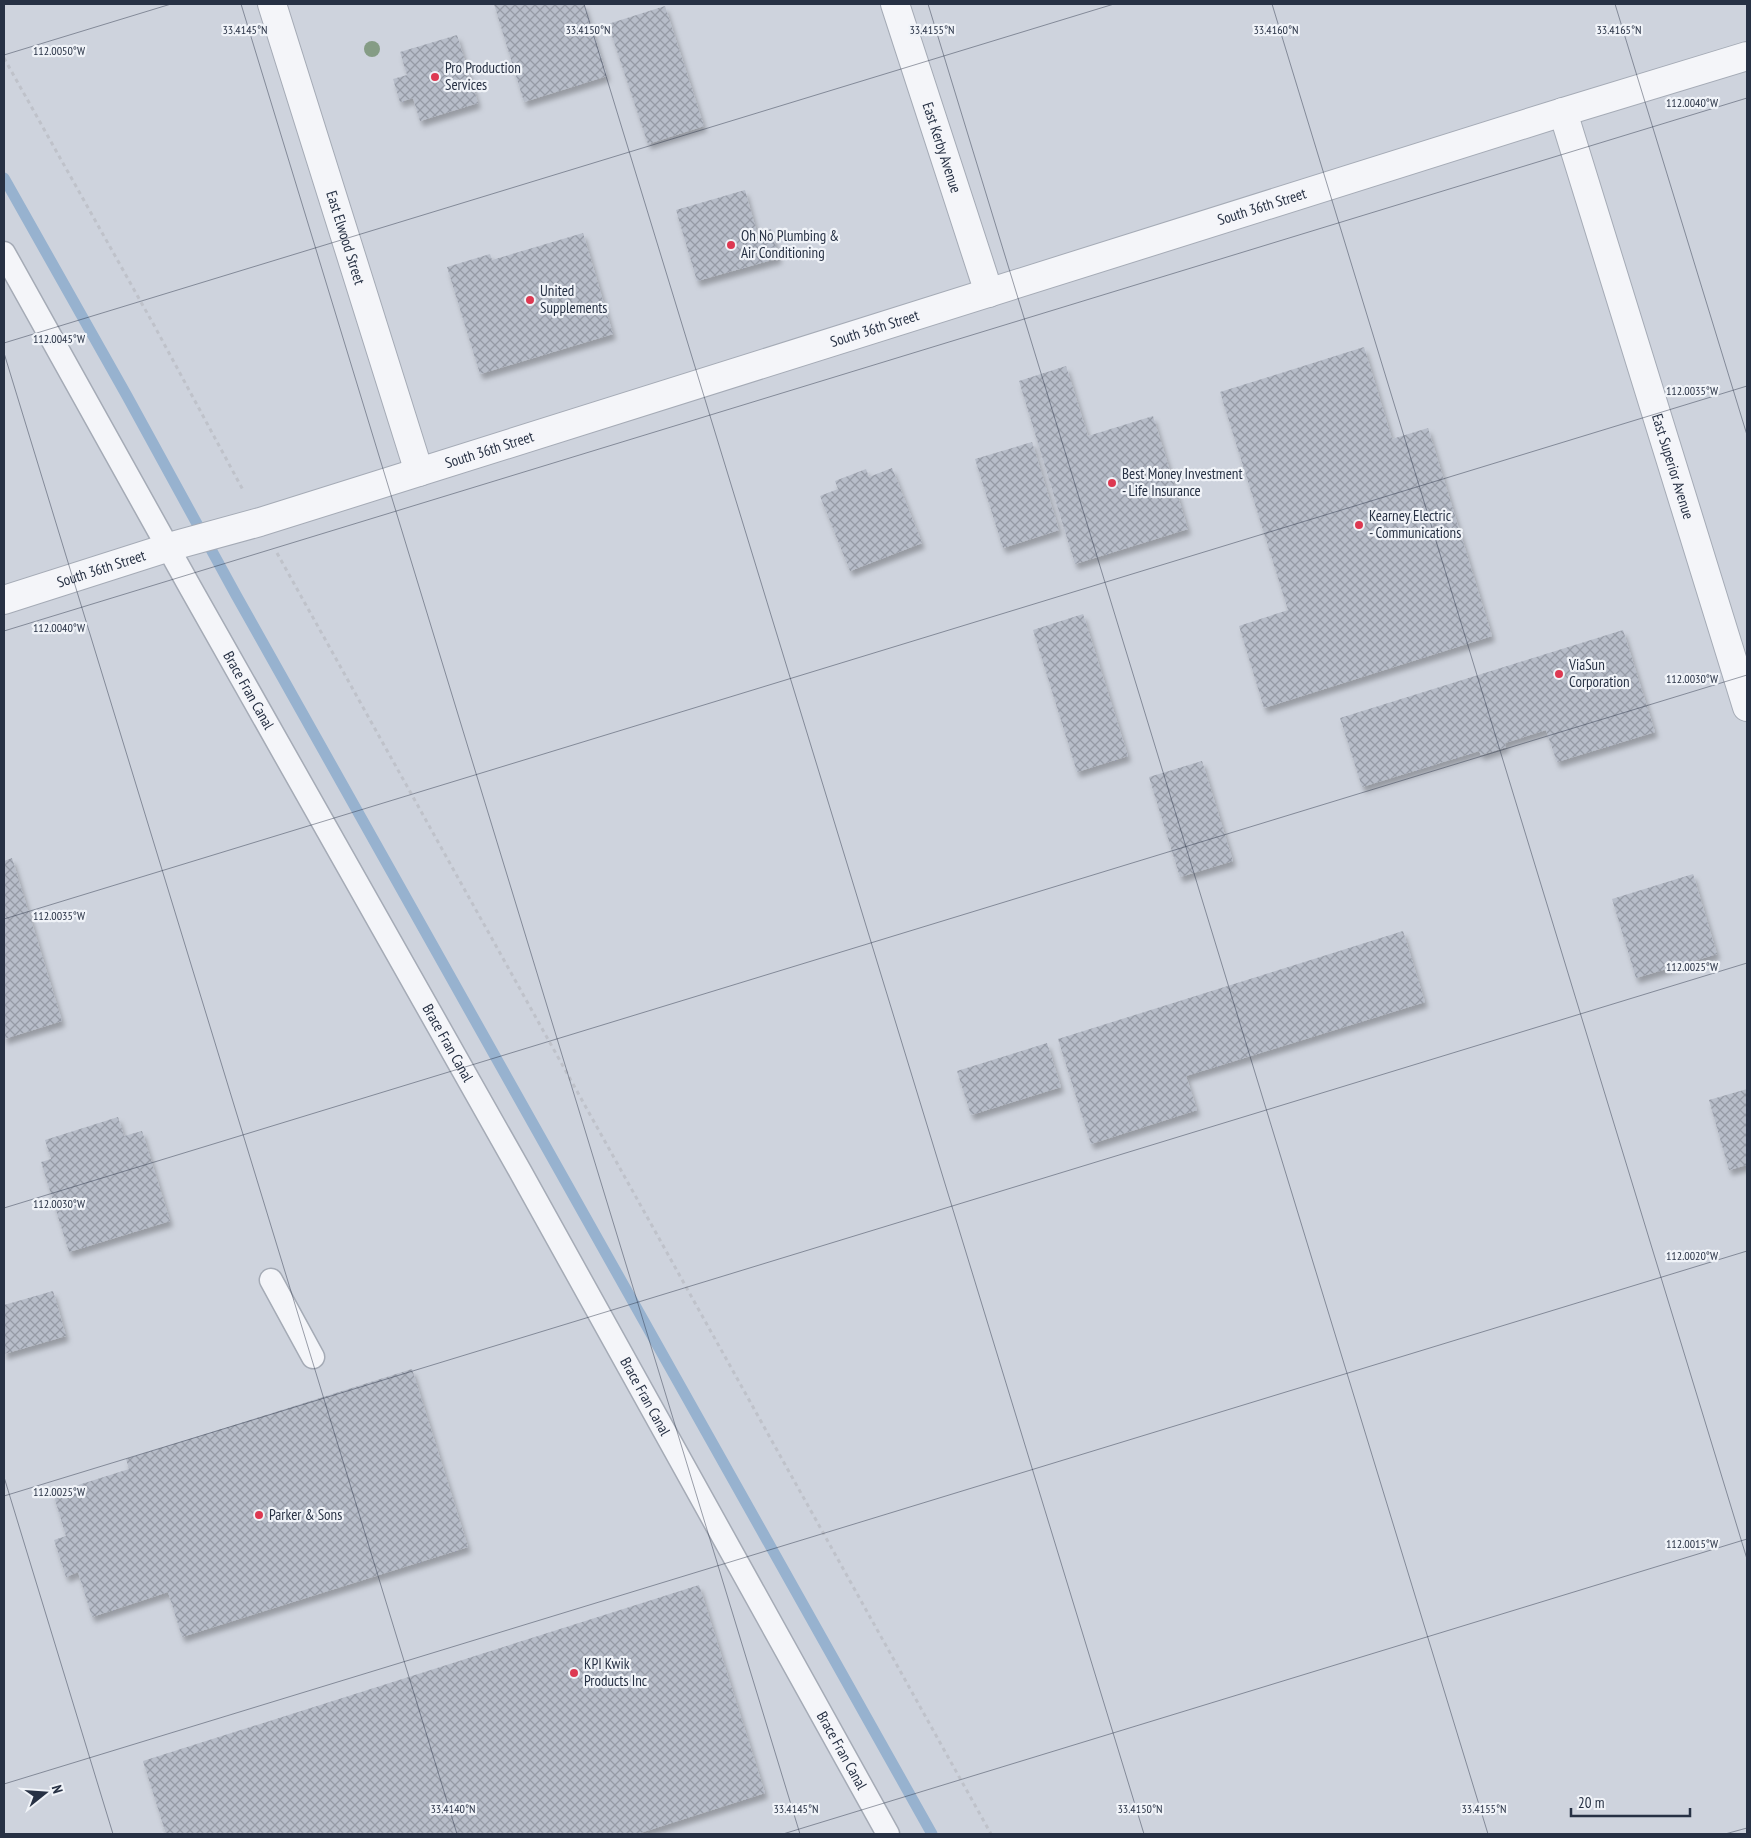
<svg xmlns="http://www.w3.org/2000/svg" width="1751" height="1838" font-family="'PT Sans Narrow',sans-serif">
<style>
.built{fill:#ced3dd}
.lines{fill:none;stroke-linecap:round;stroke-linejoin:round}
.stream{stroke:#97b2cf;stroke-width:11}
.building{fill:url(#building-cross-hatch);filter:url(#shadow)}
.lane-casing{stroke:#a5abb6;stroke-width:25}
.street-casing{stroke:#a5abb6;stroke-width:30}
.path{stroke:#bfc2ca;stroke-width:3;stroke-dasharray:4 4;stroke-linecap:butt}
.lane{stroke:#f4f5f9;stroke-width:22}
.street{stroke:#f4f5f9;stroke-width:28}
.tree{fill:#859c85}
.ticks{fill:none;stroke:#273144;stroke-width:1;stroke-opacity:0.45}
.poi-dot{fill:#dd3851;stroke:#f0f3f8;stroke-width:2}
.labels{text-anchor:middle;stroke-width:4.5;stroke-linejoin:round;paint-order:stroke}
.poi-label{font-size:15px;fill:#273144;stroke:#f0f3f8;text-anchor:start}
.street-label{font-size:15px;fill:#273144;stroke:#f0f3f8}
.ticks-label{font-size:12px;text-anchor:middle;fill:#273144;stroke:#f0f3f8;stroke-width:4.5;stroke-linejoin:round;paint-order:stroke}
</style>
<defs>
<pattern id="building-cross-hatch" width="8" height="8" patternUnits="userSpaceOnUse" patternTransform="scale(1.25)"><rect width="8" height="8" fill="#b7bdc9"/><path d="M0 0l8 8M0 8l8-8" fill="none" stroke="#959aa5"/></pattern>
<filter id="shadow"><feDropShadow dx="3" dy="5.5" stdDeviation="2.5" flood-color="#0004"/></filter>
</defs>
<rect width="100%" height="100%" fill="#e0e4eb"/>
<!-- built -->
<path class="built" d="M4,4h1743v1830h-1743z"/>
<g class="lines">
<!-- stream -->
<path class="stream" d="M4,178l123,218 109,199 696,1239"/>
</g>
<!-- building -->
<path class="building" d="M494,4h90l23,72 -83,26z
M665,6l39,120 -56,18 -40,-120z
M457,35l21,68 -58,18 -7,-23 -13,4 -7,-23 14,-4 -7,-23z
M745,190l12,43 14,-4 8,29 -82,23 -21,-71z
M583,233l30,101 -133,40 -33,-107 43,-13 2,6z
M1364,347l28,92 36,-11 64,208 -228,72 -25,-82 49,-16 -68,-218z
M1066,366l22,70 65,-20 35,113 -113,35 -56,-183z
M1032,442l27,88 -56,18 -28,-89z
M892,468l30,75 -72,28 -30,-75 18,-7 -3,-8 31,-12 3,8z
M1083,614l45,142 -51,16 -44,-142z
M1623,630l32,102 -98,30 -11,-32 -41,13 1,4 -25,8 -2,-4 -117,36 -22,-69z
M1202,761l31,100 -53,16 -31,-100z
M12,858l50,163 -58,18v-178z
M1693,874l24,80 -81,24 -24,-79z
M1403,931l22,71 -239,74 11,34 -106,34 -33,-105z
M1047,1043l14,44 -90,28 -14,-44z
M1747,1089v76l-18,5 -20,-70z
M118,1117l6,19 18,-5 28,90 -101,31 -28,-90 10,-3 -6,-19z
M53,1291l13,45 -62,18v-49z
M412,1369l56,178 -286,90 -14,-45 -76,25 -14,-45 -12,5 -12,-37 12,-4 -13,-43 76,-24 -3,-10z
M699,1585l66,208 -128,41h-471l-23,-73z"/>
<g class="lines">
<defs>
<g id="lane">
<path id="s1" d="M4,253l186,334 330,584 368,663"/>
<path d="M271,1280l42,77"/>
</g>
<g id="street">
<path id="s2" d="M272,4l147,468"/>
<path id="s3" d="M895,4l94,289"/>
<path id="s4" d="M1563,112l184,595"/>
<path id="s5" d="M4,600l172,-55 84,-23 159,-50 1144,-360 184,-56"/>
</g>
</defs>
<!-- lane casing -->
<use href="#lane" class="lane-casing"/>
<!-- street casing -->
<use href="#street" class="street-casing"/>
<!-- path -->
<path class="path" d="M4,58l151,269 88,163
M277,553l714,1281"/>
<!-- lane -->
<use href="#lane" class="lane"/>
<!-- street -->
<use href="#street" class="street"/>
</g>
<!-- trees -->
<circle class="tree" cx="372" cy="49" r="8"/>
<!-- ticks -->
<path class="ticks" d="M241,4l559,1830M584,4l560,1830M928,4l560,1830M1272,4l475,1555M1615,4l132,431M4,55l167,-51M4,343l1110,-339M4,353l453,1481M4,631l1743,-533M4,919l1743,-533M4,1208l1743,-533M4,1477l109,357M4,1496l1743,-533M4,1784l1743,-533M783,1834l964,-295M1725,1834l22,-6"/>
<!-- markers -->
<g class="poi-dot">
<circle cx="435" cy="77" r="5"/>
<circle cx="731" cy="245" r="5"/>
<circle cx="530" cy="300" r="5"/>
<circle cx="1112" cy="483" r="5"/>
<circle cx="1359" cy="525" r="5"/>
<circle cx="1559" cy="674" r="5"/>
<circle cx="259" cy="1515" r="5"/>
<circle cx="574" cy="1673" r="5"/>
</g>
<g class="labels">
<!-- poi labels -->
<g class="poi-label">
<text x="445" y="73">Pro Production<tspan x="445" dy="17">Services</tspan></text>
<text x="741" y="241">Oh No Plumbing &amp;<tspan x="741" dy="17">Air Conditioning</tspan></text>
<text x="540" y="296">United<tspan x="540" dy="17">Supplements</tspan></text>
<text x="1122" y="479">Best Money Investment<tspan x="1122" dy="17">- Life Insurance</tspan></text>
<text x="1369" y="521">Kearney Electric<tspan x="1369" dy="17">- Communications</tspan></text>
<text x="1569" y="670">ViaSun<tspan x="1569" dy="17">Corporation</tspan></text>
<text x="269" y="1520">Parker &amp; Sons</text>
<text x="584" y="1669">KPI Kwik<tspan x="584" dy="17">Products Inc</tspan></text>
</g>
<!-- street labels -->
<g class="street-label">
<text dy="5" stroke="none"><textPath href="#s3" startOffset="151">East Kerby Avenue</textPath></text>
<text dy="5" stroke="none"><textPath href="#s5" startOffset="1318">South 36th Street</textPath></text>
<text dy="5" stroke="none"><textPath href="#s2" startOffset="245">East Elwood Street</textPath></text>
<text dy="5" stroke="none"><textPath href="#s5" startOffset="912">South 36th Street</textPath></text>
<text dy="5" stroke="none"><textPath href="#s5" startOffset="508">South 36th Street</textPath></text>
<text dy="5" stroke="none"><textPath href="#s4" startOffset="371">East Superior Avenue</textPath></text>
<text dy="5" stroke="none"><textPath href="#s5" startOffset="102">South 36th Street</textPath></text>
<text dy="5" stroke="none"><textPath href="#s1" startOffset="501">Brace Fran Canal</textPath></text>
<text dy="5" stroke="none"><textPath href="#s1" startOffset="906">Brace Fran Canal</textPath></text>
<text dy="5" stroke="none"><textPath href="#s1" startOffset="1311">Brace Fran Canal</textPath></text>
<text dy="5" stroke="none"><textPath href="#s1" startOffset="1716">Brace Fran Canal</textPath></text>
</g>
</g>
<g class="ticks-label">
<text x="245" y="34">33.4145°N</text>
<text x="588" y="34">33.4150°N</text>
<text x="932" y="34">33.4155°N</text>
<text x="1276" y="34">33.4160°N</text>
<text x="1619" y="34">33.4165°N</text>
<text x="59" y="55">112.0050°W</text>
<text x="1692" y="107">112.0040°W</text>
<text x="59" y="343">112.0045°W</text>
<text x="1692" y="395">112.0035°W</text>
<text x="59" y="632">112.0040°W</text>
<text x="1692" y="683">112.0030°W</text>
<text x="59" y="920">112.0035°W</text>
<text x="1692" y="971">112.0025°W</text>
<text x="59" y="1208">112.0030°W</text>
<text x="1692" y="1260">112.0020°W</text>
<text x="59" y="1496">112.0025°W</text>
<text x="1692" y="1548">112.0015°W</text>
<text x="453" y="1813">33.4140°N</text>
<text x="796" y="1813">33.4145°N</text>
<text x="1140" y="1813">33.4150°N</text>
<text x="1484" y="1813">33.4155°N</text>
</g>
<!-- border -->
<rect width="1751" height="1838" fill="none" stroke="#273144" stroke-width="10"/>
<!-- north arrow -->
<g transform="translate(45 1793) rotate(73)" stroke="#f0f3f8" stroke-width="4" paint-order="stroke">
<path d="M0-4L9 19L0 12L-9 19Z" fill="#273144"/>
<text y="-8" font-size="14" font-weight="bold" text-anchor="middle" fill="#273144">N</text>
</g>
<!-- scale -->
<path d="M1571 1808v8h119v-8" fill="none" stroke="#273144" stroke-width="2.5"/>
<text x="1578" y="1808" font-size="15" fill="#273144" stroke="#f0f3f8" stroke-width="4" paint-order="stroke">20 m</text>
</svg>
